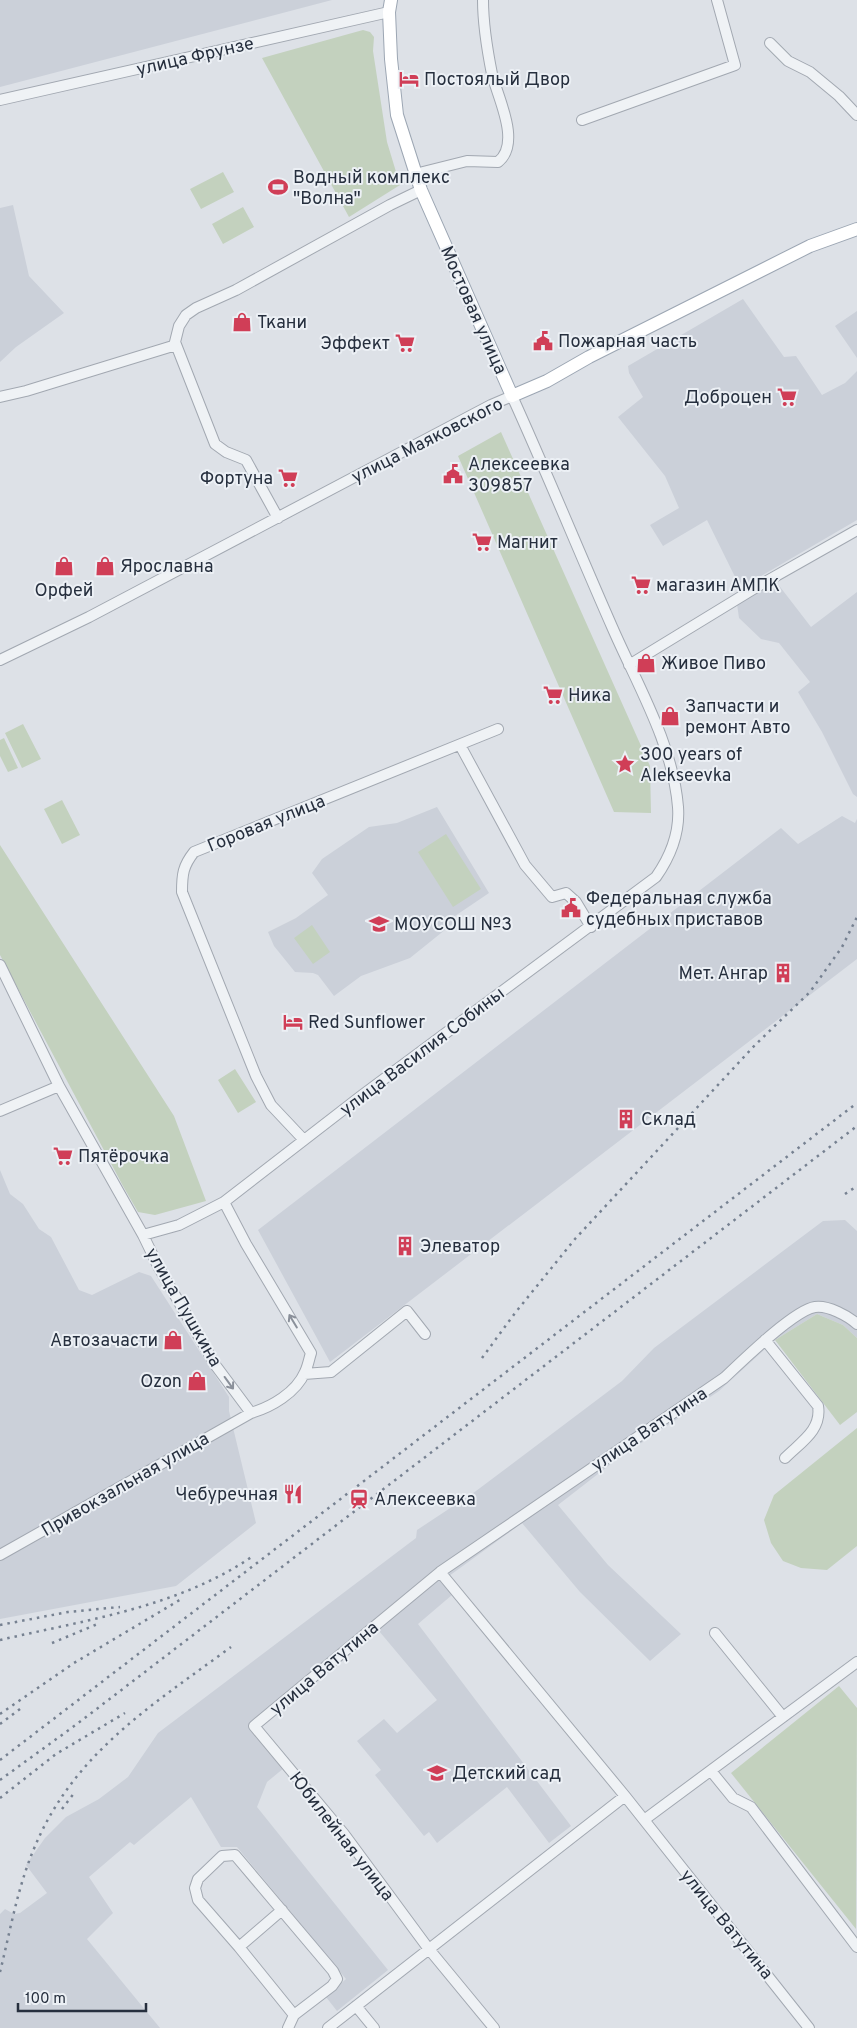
<svg xmlns="http://www.w3.org/2000/svg" width="857" height="2028" font-family="Overpass,sans-serif">
<style>
.built{fill:#cbd0d9}
.green{fill:#c3d1be}
.lines{fill:none;stroke-linecap:round;stroke-linejoin:round}
.minor-casing{stroke:#a2a8b1;stroke-width:12}
.major-casing{stroke:#9ca6b3;stroke-width:14}
.minor{stroke:#eff2f5;stroke-width:10}
.major{stroke:#fff;stroke-width:12}
.rail{stroke:#768191;stroke-width:2.5;stroke-dasharray:2.5 5;stroke-linecap:butt}
.oneway{stroke:#8a909a}
.labels{text-anchor:middle;stroke-width:4;stroke-linejoin:round;paint-order:stroke}
.street-label{font-size:18px;fill:#262f3e;stroke:#ecf0f5}
.poi-label{font-size:18px;fill:#262f3e;stroke:#ecf0f5;text-anchor:start}
</style>
<rect width="100%" height="100%" fill="#dde1e7"/>
<!-- built -->
<path class="built" d="M0,0h332l-332,87z
M13,205l16,71 35,37 -48,34 -16,15v-154z
M743,299l41,58 12,-1 26,39 23,-12 12,-12v149l-113,66 -6,-3 -31,-63 -44,26 -13,-21 29,-17 -14,-32 -47,-59 25,-20 -14,-24 -1,-7z
M857,311v47l-22,-32z
M774,579l37,48 46,-35v205l-4,-3 -31,-62 -24,-40 12,-10 -31,-39 -18,-4 -22,-21 -2,-14z
M437,807l52,86 -34,23 1,5 -46,37 -49,18 -27,20 -16,-21 -5,-2 -18,-1 -21,-26 -6,-14 28,-14 32,-23 -16,-22 10,-14 47,-32 28,-4z
M842,816l13,7 2,-4v140l-527,403 -72,-132 523,-402 17,16z
M0,1170l10,24 13,10 16,25 12,8 28,53 13,5 47,-23 12,4 78,121v14l27,112 -80,63 -176,33z
M845,1220l12,11v107l-14,-13 -26,-11 -42,26 -56,51 -103,69 -58,45 50,60 73,69 -31,27 -70,-69 -58,-69 -73,53 10,13 -41,35 153,202 -22,17 -42,-56 -70,56 -8,-11 -5,4 -49,-61 6,-5 -24,-29 27,-22 13,14 40,-33 -58,-69 -123,100 28,37 -17,14 -10,25 131,163 -51,41 -11,-14 20,-18 -109,-132h-16l-30,-50 -57,48 -4,-3 -41,35 24,36 -26,26 73,89h-160v-114l5,-5 9,5 6,-1 27,-20 -21,-28 19,-27 21,-21 33,-18 29,-22 30,-44 258,-195 1,-8 59,-39 146,-110 32,-33 169,-127z"/>
<!-- green -->
<path class="green" d="M363,30l7,2 4,5 -1,14 14,91 13,43 -51,32 -87,-159z
M223,172l11,20 -33,17 -11,-20z
M243,207l11,20 -31,17 -11,-20z
M501,432l149,334 1,47 -37,-1 -156,-356z
M23,724l18,35 -19,9 -17,-35z
M4,738l14,30 -10,4 -8,-16v-16z
M62,800l18,35 -18,9 -18,-35z
M446,834l35,55 -28,18 -35,-55z
M0,845l174,271 32,85 -51,14 -17,-3 -15,-26 -123,-231z
M312,925l18,27 -17,12 -19,-26z
M235,1069l21,33 -18,11 -20,-33z
M817,1314l26,11 14,13v74l-17,13 -65,-85z
M857,1428v118l-30,24 -26,-2 -18,-7 -12,-18 -7,-23 10,-25z
M839,1686l18,22 -1,221 -125,-156z"/>
<g class="lines">
<defs>
<path id="minor" d="M770,43l18,18 22,11 29,24 18,19
M0,100l389,-88
M582,120l153,-55 -18,-65
M415,174l52,-13 31,1c24,-19 -1,-66 -6,-88 -5,-25 -9,-49 -9,-74
M0,397l26,-6 150,-46
M278,518l-32,-58 -20,-8 -11,-8 -40,-102 4,-16 7,-11 10,-7 40,-18 154,-85 31,-15
M0,660l89,-43 402,-212 21,-9c35,77 67,156 101,233 25,57 60,116 65,178 2,26 -8,50 -22,70l-295,219 -137,106 -45,23 -36,10
M629,665l131,-80 97,-55
M460,745l65,120 27,32 14,-4 10,9 15,25
M0,965l59,121 84,149 15,31 58,100 35,47c20,-6 45,-20 54,-41 3,-6 4,-13 6,-19l-65,-109 -22,-42
M0,1111l59,-25
M304,1140l-33,-35 -15,-29 -74,-184c0,-18 1,-26 12,-40l304,-123
M765,1340l53,66c4,24 -17,36 -33,52
M304,1374l27,-2 76,-61 18,23
M0,1555l251,-142
M440,1572l185,224 184,232
M715,1633l68,84
M711,1771l22,27 18,9 106,140
M644,1820l213,-158
M239,1947l43,-37
M356,2006l18,22
M288,2028l6,-13 38,-29 5,-7 -4,-8 -98,-116 -13,1 -24,23 -3,9 3,12 41,47 55,68
M328,2028l297,-232
M494,2028l-66,-80 -84,-114 -90,-108 186,-154 284,-194c17,-16 70,-68 91,-71 13,-2 33,9 42,17"/>
<path id="major" d="M391,0l-2,12 2,47 6,56 24,75 91,206 35,-15 42,-24 221,-111 47,-17"/>
</defs>
<!-- minor casing -->
<use href="#minor" class="minor-casing"/>
<!-- major casing -->
<use href="#major" class="major-casing"/>
<!-- minor -->
<use href="#minor" class="minor"/>
<!-- major -->
<use href="#major" class="major"/>
<!-- rail -->
<path class="rail" d="M845,1194l12,-8
M482,1358l33,-45 60,-74 180,-194 55,-53 32,-45 15,-30
M0,1625l68,-13 52,-5
M0,1640c86,-20 179,-33 253,-84
M52,1643l48,-20
M0,1714l74,-51 109,-65
M0,1724l24,-18
M0,1760l857,-657
M0,1780l77,-56 780,-598
M0,1798l56,-44 69,-41
M62,1809l13,-17
M0,1972c10,-40 17,-82 33,-121 39,-97 118,-145 198,-204"/>
</g>
<!-- one-way arrows -->
<defs><path id="oneway-shaft" d="M-6 0H5M1.5-3L5.5 0L1.5 3" fill="none" stroke-width="1.6" stroke-linecap="round" stroke-linejoin="round" transform="scale(1.25)"/></defs>
<g class="oneway">
<use href="#oneway-shaft" transform="translate(293 1321) rotate(-121)"/>
<use href="#oneway-shaft" transform="translate(229 1383) rotate(54)"/>
</g>
<!-- icons -->
<defs>
<symbol id="hotel-bare" viewBox="-9 -9 18 18"><path d="M-6-4.5h1.5V1H6V5H4.5V3h-9V5H-6ZM-4 0a1.8 1.8 0 1 1 3.6 0ZM.5 0V-2.5h3Q6-2.5 6 0Z" fill="#d03e57" stroke="#ecf0f5" stroke-width="2.5" paint-order="stroke"/></symbol>
<symbol id="stadium-bare" viewBox="-9 -9 18 18"><path d="M0-5a6.5 5 0 1 0 0 10a6.5 5 0 1 0 0-10ZM-3.5-1.8h7v3.6h-7Z" fill="#d03e57" stroke="#ecf0f5" stroke-width="2.5" paint-order="stroke"/></symbol>
<symbol id="shop-bare" viewBox="-9 -9 18 18"><path d="M-5-2.5h2.3a2.7 3.5 0 0 1 5.4 0H5L5.5 6h-11ZM-1.5-2.5h3a1.5 2.3 0 0 0-3 0Z" fill="#d03e57" stroke="#ecf0f5" stroke-width="2.5" paint-order="stroke"/></symbol>
<symbol id="civic-bare" viewBox="-9 -9 18 18"><path d="M-.6-6.5H3V-4.5H.6V-3L4-1V1h2V6H-6V1h2V-1L-.6-3ZM-1.2 2.5V6h2.4V2.5Z" fill="#d03e57" stroke="#ecf0f5" stroke-width="2.5" paint-order="stroke"/></symbol>
<symbol id="supermarket-bare" viewBox="-9 -9 18 18"><path d="M-6-5.5h2.5l.6 2H6L4.5 2H-2.5L-4.4-4H-6ZM-1.5 3.2a1.3 1.3 0 1 0 .1 0ZM3 3.2a1.3 1.3 0 1 0 .1 0Z" fill="#d03e57" stroke="#ecf0f5" stroke-width="2.5" paint-order="stroke"/></symbol>
<symbol id="sight-bare" viewBox="-9 -9 18 18"><path d="M0-6L1.8-2.2L6-1.7L2.9 1.2L3.7 5.4L0 3.3L-3.7 5.4L-2.9 1.2L-6-1.7L-1.8-2.2Z" fill="#d03e57" stroke="#ecf0f5" stroke-width="2.5" paint-order="stroke"/></symbol>
<symbol id="school-bare" viewBox="-9 -9 18 18"><path d="M0-5L7-2L0 1L-7-2ZM-4 1L0 2.5L4 1V4Q0 6-4 4Z" fill="#d03e57" stroke="#ecf0f5" stroke-width="2.5" paint-order="stroke"/></symbol>
<symbol id="building-bare" viewBox="-9 -9 18 18"><path d="M-4-6H4V6H1V3H-1V6H-4ZM-2.5-4.3h1.7v1.8h-1.7ZM.8-4.3h1.7v1.8H.8ZM-2.5-1h1.7V.8h-1.7ZM.8-1h1.7V.8H.8Z" fill="#d03e57" stroke="#ecf0f5" stroke-width="2.5" paint-order="stroke"/></symbol>
<symbol id="restaurant-bare" viewBox="-9 -9 18 18"><path d="M-5-6h1v4h1v-4h1v4h1v-4h1v5L-1.5 .5V6h-2V.5L-5-1ZM5-6V6H3V1.5H1.5Q1.5-4 5-6Z" fill="#d03e57" stroke="#ecf0f5" stroke-width="2.5" paint-order="stroke"/></symbol>
<symbol id="station-bare" viewBox="-9 -9 18 18"><path d="M-3-6H3Q5-6 5-4V2Q5 4 3 4L4.5 6H3L1.5 4h-3L-3 6H-4.5L-3 4Q-5 4-5 2V-4Q-5-6-3-6ZM-3.5-4v3h7v-3ZM-3.5 1v1.5H-2V1ZM2 1v1.5H3.5V1Z" fill="#d03e57" stroke="#ecf0f5" stroke-width="2.5" paint-order="stroke"/></symbol>
</defs>
<g fill-rule="evenodd">
<use href="#hotel-bare" x="395" y="65" width="28" height="28"/>
<use href="#stadium-bare" x="264" y="173" width="28" height="28"/>
<use href="#shop-bare" x="228" y="308" width="28" height="28"/>
<use href="#civic-bare" x="529" y="327" width="28" height="28"/>
<use href="#supermarket-bare" x="391" y="329" width="28" height="28"/>
<use href="#supermarket-bare" x="773" y="383" width="28" height="28"/>
<use href="#civic-bare" x="439" y="460" width="28" height="28"/>
<use href="#supermarket-bare" x="274" y="464" width="28" height="28"/>
<use href="#supermarket-bare" x="468" y="528" width="28" height="28"/>
<use href="#shop-bare" x="50" y="552" width="28" height="28"/>
<use href="#shop-bare" x="91" y="552" width="28" height="28"/>
<use href="#supermarket-bare" x="627" y="571" width="28" height="28"/>
<use href="#shop-bare" x="632" y="649" width="28" height="28"/>
<use href="#supermarket-bare" x="539" y="681" width="28" height="28"/>
<use href="#shop-bare" x="656" y="702" width="28" height="28"/>
<use href="#sight-bare" x="611" y="750" width="28" height="28"/>
<use href="#civic-bare" x="557" y="894" width="28" height="28"/>
<use href="#school-bare" x="365" y="910" width="28" height="28"/>
<use href="#building-bare" x="769" y="959" width="28" height="28"/>
<use href="#hotel-bare" x="279" y="1008" width="28" height="28"/>
<use href="#building-bare" x="612" y="1105" width="28" height="28"/>
<use href="#supermarket-bare" x="49" y="1142" width="28" height="28"/>
<use href="#building-bare" x="391" y="1232" width="28" height="28"/>
<use href="#shop-bare" x="159" y="1326" width="28" height="28"/>
<use href="#shop-bare" x="183" y="1367" width="28" height="28"/>
<use href="#restaurant-bare" x="279" y="1480" width="28" height="28"/>
<use href="#station-bare" x="345" y="1485" width="28" height="28"/>
<use href="#school-bare" x="423" y="1759" width="28" height="28"/>
</g>
<g class="labels">
<!-- street labels -->
<g class="street-label">
<text transform="translate(195 56) rotate(-13)" y="6">улица Фрунзе</text>
<text transform="translate(474 310) rotate(66)" y="6">Мостовая улица</text>
<text transform="translate(427 440) rotate(-27)" y="6">улица Маяковского</text>
<text transform="translate(266 823) rotate(-22)" y="6">Горовая улица</text>
<text transform="translate(422 1051) rotate(-37)" y="6">улица Василия Собины</text>
<text transform="translate(184 1307) rotate(60)" y="6">улица Пушкина</text>
<text transform="translate(649 1429) rotate(-34)" y="6">улица Ватутина</text>
<text transform="translate(125 1484) rotate(-30)" y="6">Привокзальная улица</text>
<text transform="translate(324 1668) rotate(-40)" y="6">улица Ватутина</text>
<text transform="translate(342 1836) rotate(52)" y="6">Юбилейная улица</text>
<text transform="translate(727 1924) rotate(51)" y="6">улица Ватутина</text>
</g>
<!-- poi labels -->
<g class="poi-label">
<text x="424" y="85">Постоялый Двор</text>
<text x="293" y="183">Водный комплекс<tspan x="293" dy="21">"Волна"</tspan></text>
<text x="257" y="328">Ткани</text>
<text x="558" y="347">Пожарная часть</text>
<text x="390" y="349" text-anchor="end">Эффект</text>
<text x="772" y="403" text-anchor="end">Доброцен</text>
<text x="468" y="470">Алексеевка<tspan x="468" dy="21">309857</tspan></text>
<text x="273" y="484" text-anchor="end">Фортуна</text>
<text x="497" y="548">Магнит</text>
<text x="120" y="572">Ярославна</text>
<text x="656" y="591">магазин АМПК</text>
<text x="64" y="596" text-anchor="middle">Орфей</text>
<text x="661" y="669">Живое Пиво</text>
<text x="568" y="701">Ника</text>
<text x="685" y="712">Запчасти и<tspan x="685" dy="21">ремонт Авто</tspan></text>
<text x="640" y="760">300 years of<tspan x="640" dy="21">Alekseevka</tspan></text>
<text x="586" y="904">Федеральная служба<tspan x="586" dy="21">судебных приставов</tspan></text>
<text x="394" y="930">МОУСОШ №3</text>
<text x="768" y="979" text-anchor="end">Мет. Ангар</text>
<text x="308" y="1028">Red Sunflower</text>
<text x="641" y="1125">Склад</text>
<text x="78" y="1162">Пятёрочка</text>
<text x="420" y="1252">Элеватор</text>
<text x="158" y="1346" text-anchor="end">Автозачасти</text>
<text x="182" y="1387" text-anchor="end">Ozon</text>
<text x="278" y="1500" text-anchor="end">Чебуречная</text>
<text x="374" y="1505">Алексеевка</text>
<text x="452" y="1779">Детский сад</text>
</g>
</g>
<!-- scale -->
<path d="M18 2003v8h128v-8" fill="none" stroke="#262f3e" stroke-width="2.5"/>
<text x="25" y="2003" font-size="15" fill="#262f3e" stroke="#ecf0f5" stroke-width="4" paint-order="stroke">100 m</text>
</svg>
